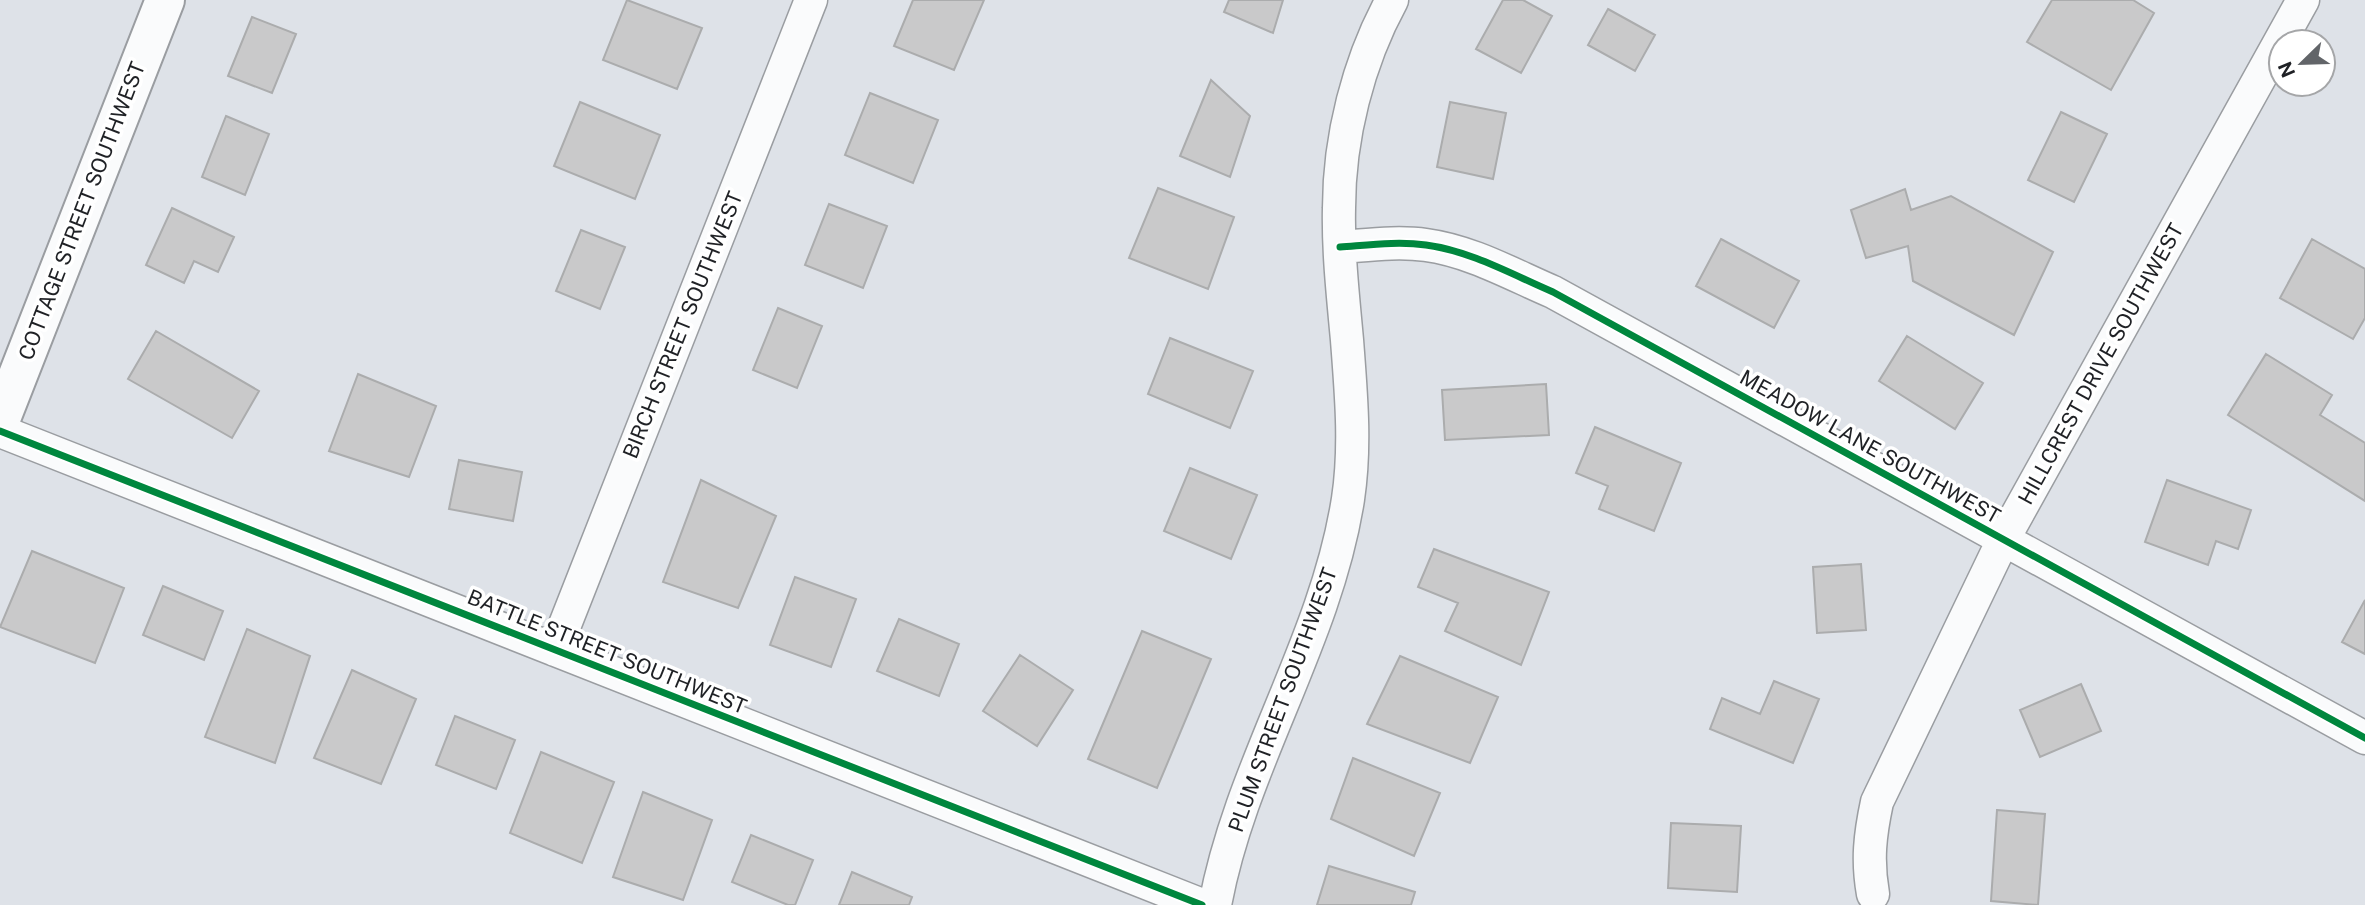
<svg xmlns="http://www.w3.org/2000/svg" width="2365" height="905" font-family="'Public Sans',sans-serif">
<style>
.building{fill:#c9c9ca;stroke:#abacad;stroke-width:2}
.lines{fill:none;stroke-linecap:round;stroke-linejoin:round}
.minor-casing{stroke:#9a9da1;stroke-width:35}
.tertiary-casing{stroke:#9a9da1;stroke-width:42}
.minor{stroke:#fafbfc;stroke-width:32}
.tertiary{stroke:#fafbfc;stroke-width:38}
.cycleway-casing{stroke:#fff;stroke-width:11}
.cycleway{stroke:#00873e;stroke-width:7}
.labels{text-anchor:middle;stroke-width:7;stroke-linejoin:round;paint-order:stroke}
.street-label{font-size:21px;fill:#1f2125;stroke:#fff}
</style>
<rect width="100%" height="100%" fill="#dee2e8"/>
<!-- building -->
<path class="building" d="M627,0l75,28 -25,61 -74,-29z
M913,0h71l-30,70 -60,-24z
M1229,0h54l-10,33 -49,-21z
M1503,0h20l29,16 -31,57 -45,-24z
M2052,0h81l21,13 -43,77 -84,-48z
M1608,9l47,26 -20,36 -47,-26z
M252,17l44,17 -24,59 -44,-17z
M1211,80l39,36 -20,61 -50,-21z
M870,93l68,27 -25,63 -68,-28z
M580,102l80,33 -25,64 -81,-33z
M1450,102l56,11 -13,66 -56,-12z
M2061,112l46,22 -33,68 -46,-22z
M226,116l43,18 -24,61 -43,-18z
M1158,188l76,29 -26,72 -79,-31z
M1905,189l6,21 40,-14 102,56 -39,83 -101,-54 -5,-35 -42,12 -15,-48z
M829,204l58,22 -24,62 -58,-23z
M172,208l62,29 -16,35 -24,-11 -10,22 -38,-18z
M581,230l44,17 -25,62 -44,-18z
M1721,239l78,42 -25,47 -78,-42z
M2312,239l53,30v49l-12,21 -73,-41z
M778,308l44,18 -25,62 -44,-18z
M156,331l103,60 -27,47 -104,-59z
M1907,336l76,47 -28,46 -76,-48z
M1170,338l83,33 -23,57 -82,-34z
M2266,354l66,41 -12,20 45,28v58l-137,-86z
M358,374l78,32 -27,71 -80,-26z
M1546,384l3,51 -104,5 -3,-50z
M1595,427l86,36 -27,68 -55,-22 9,-23 -32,-13z
M459,460l63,12 -9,49 -64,-12z
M1190,468l67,27 -26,64 -67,-28z
M701,480l75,36 -38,92 -75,-26z
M2167,480l84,30 -13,39 -22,-8 -8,24 -63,-23z
M1434,549l115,43 -28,73 -76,-34 13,-28 -40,-16z
M32,551l92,37 -29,75 -95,-36z
M1861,564l5,66 -49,3 -4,-66z
M795,577l61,22 -25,68 -61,-22z
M163,586l60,25 -19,49 -61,-25z
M2365,600v54l-23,-12z
M899,619l60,25 -20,52 -62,-25z
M247,629l63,27 -35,107 -70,-26z
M1142,631l69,28 -54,129 -69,-29z
M1020,655l53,35 -36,56 -54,-35z
M1400,656l98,41 -28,66 -103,-39z
M352,670l64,29 -35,85 -67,-26z
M1774,681l45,18 -26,64 -83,-34 12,-31 38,16z
M2081,684l20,47 -61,26 -20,-47z
M455,716l60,24 -19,49 -60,-24z
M541,752l73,30 -32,81 -72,-30z
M1353,758l87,35 -26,63 -83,-37z
M643,792l69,28 -29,80 -70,-23z
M1997,810l48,4 -7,91 -47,-4z
M1671,823l70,3 -4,66 -69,-4z
M751,835l62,25 -18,45h-7l-56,-23z
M1329,866l86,26 -4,13h-94z
M852,872l60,25 -3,8h-70z"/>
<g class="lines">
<defs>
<path id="minor" d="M1340,247c28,-2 58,-6 86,-2 45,6 87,30 127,47l812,446
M0,431l1202,474
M555,650l256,-650
M1873,894c-6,-34 -3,-59 4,-92l126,-262 300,-540
M1215,905c26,-141 111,-264 133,-406 8,-53 3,-106 -1,-159 -4,-44 -9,-88 -8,-132 0,-70 19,-146 53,-208"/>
<path id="tertiary" d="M0,421l165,-421"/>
</defs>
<!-- minor casing -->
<use href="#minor" class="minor-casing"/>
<!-- tertiary casing -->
<use href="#tertiary" class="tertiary-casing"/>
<!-- minor -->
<use href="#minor" class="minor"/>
<!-- tertiary -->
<use href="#tertiary" class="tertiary"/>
<defs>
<path id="cycleway" d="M1340,247c28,-2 58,-6 86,-2 45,6 87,30 127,47l812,446
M0,431l1202,474"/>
</defs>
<!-- cycleway casing -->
<use href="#cycleway" class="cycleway-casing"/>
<!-- cycleway -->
<use href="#cycleway" class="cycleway"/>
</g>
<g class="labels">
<!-- street labels -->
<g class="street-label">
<text transform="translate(82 211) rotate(-69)" y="7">COTTAGE STREET SOUTHWEST</text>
<text transform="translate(683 325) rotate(-68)" y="7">BIRCH STREET SOUTHWEST</text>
<text transform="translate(2101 364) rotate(-61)" y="7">HILLCREST DRIVE SOUTHWEST</text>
<text transform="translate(1870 447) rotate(29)" y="7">MEADOW LANE SOUTHWEST</text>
<text transform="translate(607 652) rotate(22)" y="7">BATTLE STREET SOUTHWEST</text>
<text transform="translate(1283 700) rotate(-70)" y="7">PLUM STREET SOUTHWEST</text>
</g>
</g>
<!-- north arrow -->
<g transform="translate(2302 63) rotate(247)"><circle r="33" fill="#ffffff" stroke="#a5a6a8" stroke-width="2"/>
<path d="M0-5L12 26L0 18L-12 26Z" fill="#626569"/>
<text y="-10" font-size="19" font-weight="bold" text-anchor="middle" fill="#1f2125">N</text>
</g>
</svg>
